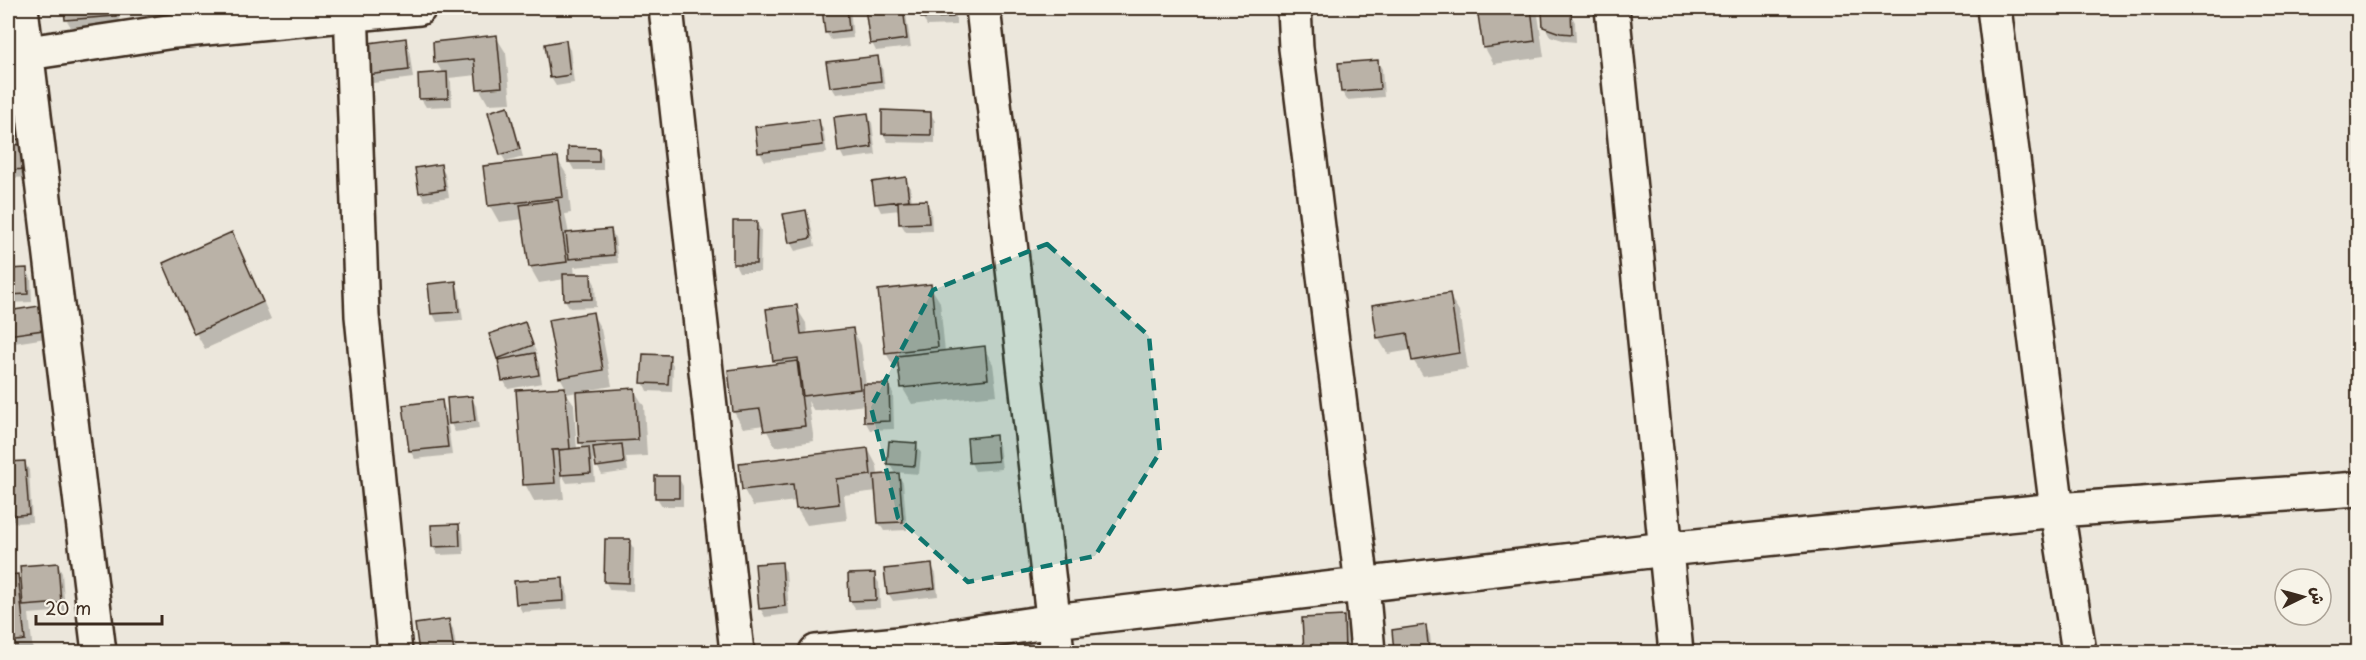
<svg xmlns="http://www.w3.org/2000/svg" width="2366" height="660" font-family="'Playpen Sans','Playpen Sans Arabic',sans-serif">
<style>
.shadow{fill:#0003;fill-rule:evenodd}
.building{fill:#bab2a7;stroke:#3b2a1e;stroke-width:1.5}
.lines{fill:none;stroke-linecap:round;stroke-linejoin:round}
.minor-casing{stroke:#3b2a1e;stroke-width:38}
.minor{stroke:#f7f3e8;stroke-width:33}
.marked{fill:#0f766e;fill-opacity:0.2;stroke:#0f766e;stroke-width:4.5;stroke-dasharray:12 8;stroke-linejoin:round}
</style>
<rect width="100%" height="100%" fill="#ece7dc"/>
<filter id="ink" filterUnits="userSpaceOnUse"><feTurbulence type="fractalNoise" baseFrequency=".0167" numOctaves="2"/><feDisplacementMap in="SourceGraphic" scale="12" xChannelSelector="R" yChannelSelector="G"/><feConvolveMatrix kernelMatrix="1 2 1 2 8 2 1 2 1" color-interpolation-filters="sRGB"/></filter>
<g filter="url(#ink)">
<!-- shadow -->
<path class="shadow" d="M65,8h53l2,16 -49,3 -5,-8z
M824,8h26l3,30 -22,2 -5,-8z
M867,8h38l6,39 -35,4 -4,-8z
M922,8h34v17l-29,1 -4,-8z
M1478,8h59l7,49 -50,7 -9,-16z
M1540,8h31l1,4 -2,1 5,9 1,20 -10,-1 -16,-5 -5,-9 -1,-13z
M496,37l10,16 5,50 -23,1 -9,-16 -2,-13 -28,3 2,4 1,24 -26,1 -5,-8 22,-25 -7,-12z
M405,40l4,8 4,30 -48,6 -9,-38z
M565,42l5,8 4,33 -18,3 -5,-8 -5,-33z
M877,57l5,9 3,23 -49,5 -5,-8z
M1377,61l5,8 2,28 -37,3 -5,-8z
M23,87l13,90 -28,1v-89z
M508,108l4,8 11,41 -17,5 -5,-8z
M930,113l5,8v22l-47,-1 -5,-8z
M867,115l5,8 4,32 -32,4 -4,-8z
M818,120l5,9 4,24 -62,8 -5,-8z
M598,150l5,8v12h-29l-5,-9z
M557,159l10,16 4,38 -6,1 4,20 42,-4 4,8 3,25 -44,4 1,9 15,-1 5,9 1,23 -26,1 -5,-8v-21l-26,4 -9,-16 -6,-48 -25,3 -9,-16z
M440,166l5,8 4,23 -24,4 -4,-8z
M906,179l4,8 2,15h14l5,8 1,21 -26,1 -5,-8 -1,-14 -19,2 -4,-8z
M805,212l5,8 5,26 -20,5 -5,-9z
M756,222l5,8 -1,42h-21l-4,-8z
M232,234l9,16 30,69 -66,30 -9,-16z
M8,270h19l4,8 1,24 -24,1z
M455,282l4,9 4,29 -26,2 -4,-8z
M930,286l10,16 5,50 39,-4 9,16 4,31 -85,9 -10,-17 -2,-19 -5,1 -9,-16 -7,-62z
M1449,295l10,16 9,58 -45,7 -10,-16 -2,-10 -23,4 -10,-16z
M796,307l10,16 1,11 45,-5 9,16 5,41 22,-1 5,8 1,36 -24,1 -5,-9v-16l-51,6 -6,-10 6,40 -39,6 -11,-22 -21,3 -9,-16 43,-47 -2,-4z
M38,308l5,8 3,22 -38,6v-31z
M592,313l9,16 11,57 -27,5v2l49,-3 10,16 3,50 -21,1 2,14 -26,4 -5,-9 -1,-7h-3l2,22 -28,2 -6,-10 3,26 -30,2 -9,-17 -7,-92 48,-4 -6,-11zM577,392l4,51 3,6 -7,1 -3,-46 -7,-10z
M524,324l13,30 -3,1 5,8 3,20 -34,6 -4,-8 -5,-22 -8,-24z
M669,357l4,8 -1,27 -25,-1 -4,-9z
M471,398l5,8 3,23 -24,3 -4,-8z
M441,402l5,8 6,45 -37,4 -5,-8 -5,-45z
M8,413l6,30 -6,1z
M995,437l4,8 3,24 -27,2 -4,-8 -2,-24z
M916,444l5,9 -2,21 -25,-2 -5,-9z
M868,449l9,17 1,10 20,-1 5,8 4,47 -23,1 -5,-8 -2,-32 -33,4 3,25 -40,5 -10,-16 -1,-8 -43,5 -9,-16z
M24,462l5,8 3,52 -17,1 -5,-8 -2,-51z
M678,477l5,9v20h-21l-5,-8z
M458,525l5,9 1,20 -26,1 -5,-8z
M629,541l5,8 -1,42 -23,-1 -5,-9z
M57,564l5,9 3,38 -36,3 4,38h-25v-75l9,-2 6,11z
M781,564l5,8 3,42 -24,3 -5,-9z
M931,565l5,9 2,22 -45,5 -5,-8z
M874,574l5,9 1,25 -25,1 -5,-8z
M562,580l5,8 1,21 -46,3 -4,-8z
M1343,618l5,8 1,26h-44l-1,-33z
M449,621l4,8 4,23h-37l-4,-27z
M1425,627l5,8 2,17h-36l-3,-21z"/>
<!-- building -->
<path class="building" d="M64,8h51l1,8 -51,4z
M822,8h25l2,22 -24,3z
M865,8h38l4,31 -37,5z
M921,8h31l1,9 -32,1z
M1477,8h54l4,33 -52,7z
M1542,11l29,1 1,22 -12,-1 -17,-6z
M497,35l5,52 -25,2 -3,-30 -40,4 -1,-21z
M406,38l3,32 -51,6 -4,-31z
M566,40l4,35 -20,3 -5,-34z
M878,56l3,25 -51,6 -4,-25z
M1378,60l2,29 -39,3 -3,-29z
M447,72l1,26 -29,1 -1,-25z
M24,85l7,52 -23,4v-54z
M508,106l12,43 -20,6 -12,-43z
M882,110l49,2v23l-49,-1z
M868,113l4,34 -34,5 -4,-35z
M819,119l4,26 -65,8 -3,-26z
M31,144l1,25 -24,1v-25z
M568,147l31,1v14h-31z
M558,157l5,40 -75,9 -5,-40z
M441,164l4,25 -26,4 -4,-25z
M906,177l3,23 -34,4 -3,-22z
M558,200l9,62 -38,5 -9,-62z
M927,200l2,23 -30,1 -1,-23z
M806,210l5,28 -22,5 -6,-29z
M733,221h24l-1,43h-23z
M611,229l3,26 -45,4 -3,-26z
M232,232l31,70 -69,32 -31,-71z
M27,268l1,26 -20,1v-26z
M563,274h28l1,25 -28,1z
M456,281l3,31 -28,2 -3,-30z
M931,284l7,63 -53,6 -7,-63z
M1450,293l9,60 -47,8 -5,-28 -30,5 -5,-33z
M797,305l4,29 52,-6 7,61 -57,7 -5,-38 -25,3 -7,-52z
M39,306l4,24 -35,5v-24z
M593,312l10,58 -44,8 -11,-58z
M525,322l8,23 -36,14 -8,-25z
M985,346l3,33 -87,9 -4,-32z
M535,353l4,22 -37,6 -4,-21z
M643,354l27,1 -2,29 -27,-1z
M797,361l8,65 -41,5 -4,-22 -27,3 -5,-42z
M863,384h26l1,37 -26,1z
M565,387l5,62 -18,1 3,33 -32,2 -7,-95z
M635,388l3,52 -59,3 -3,-51z
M472,396l3,25 -26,3 -2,-26z
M442,400l6,47 -39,4 -6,-46z
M996,435l2,26 -29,2 -2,-25z
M889,441l28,2 -2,23 -28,-2z
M622,444l2,19 -28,4 -3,-20z
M589,447l2,26 -30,2 -2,-25z
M868,448l3,27 -35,4 3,25 -43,5 -3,-25 -51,6 -3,-27z
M25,461l4,53 -21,2v-54z
M899,473l4,49 -25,1 -4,-48z
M655,476h24v22h-24z
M459,524l1,22 -28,1 -1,-22z
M605,539h25l-1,44 -25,-1z
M782,562l3,44 -26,3 -4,-45z
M58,563l3,40 -38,3 -3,-40z
M932,564l3,24 -48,6 -3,-25z
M875,573l1,27 -27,1 -1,-27z
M18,574l7,66 -17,2v-67z
M563,578l1,23 -48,3 -2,-23z
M1344,616l1,36h-41l-2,-34z
M449,619l5,33h-35l-4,-28z
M1426,625l3,27h-35l-2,-22z"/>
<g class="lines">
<defs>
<path id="minor" d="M21,8l78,644
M351,8l11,308 33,336
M666,8l71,644
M983,8l74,644
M1294,8l2,40 66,537 6,67
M1612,8l64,644
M1994,8l63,502 22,142
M8,56l166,-25 245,-23
M816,652l83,-8 155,-23 612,-72 391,-39 301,-21"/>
</defs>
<!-- minor casing -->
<use href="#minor" class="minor-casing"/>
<!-- minor -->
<use href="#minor" class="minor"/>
</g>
</g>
<!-- marked area -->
<path class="marked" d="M1047,244l102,92 11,116 -65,104 -127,26 -70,-64 -27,-111 62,-117z"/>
<!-- margin -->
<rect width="2366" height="660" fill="none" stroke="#f7f3e8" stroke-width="30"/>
<rect x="15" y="15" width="2336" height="630" fill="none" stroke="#3b2a1e" stroke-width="2" filter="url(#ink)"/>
<!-- north arrow -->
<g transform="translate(2303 597) rotate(85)"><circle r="28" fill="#f7f3e8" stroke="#aca397" stroke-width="1.5"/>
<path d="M0-4.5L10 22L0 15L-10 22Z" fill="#3b2a1e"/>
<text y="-9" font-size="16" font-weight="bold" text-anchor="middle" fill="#3b2a1e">ش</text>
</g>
<!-- scale -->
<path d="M36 615v9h126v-9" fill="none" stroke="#3b2a1e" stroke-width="3"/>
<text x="45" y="615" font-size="18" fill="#3b2a1e" stroke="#f7f3e8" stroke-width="4.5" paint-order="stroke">20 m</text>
</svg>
